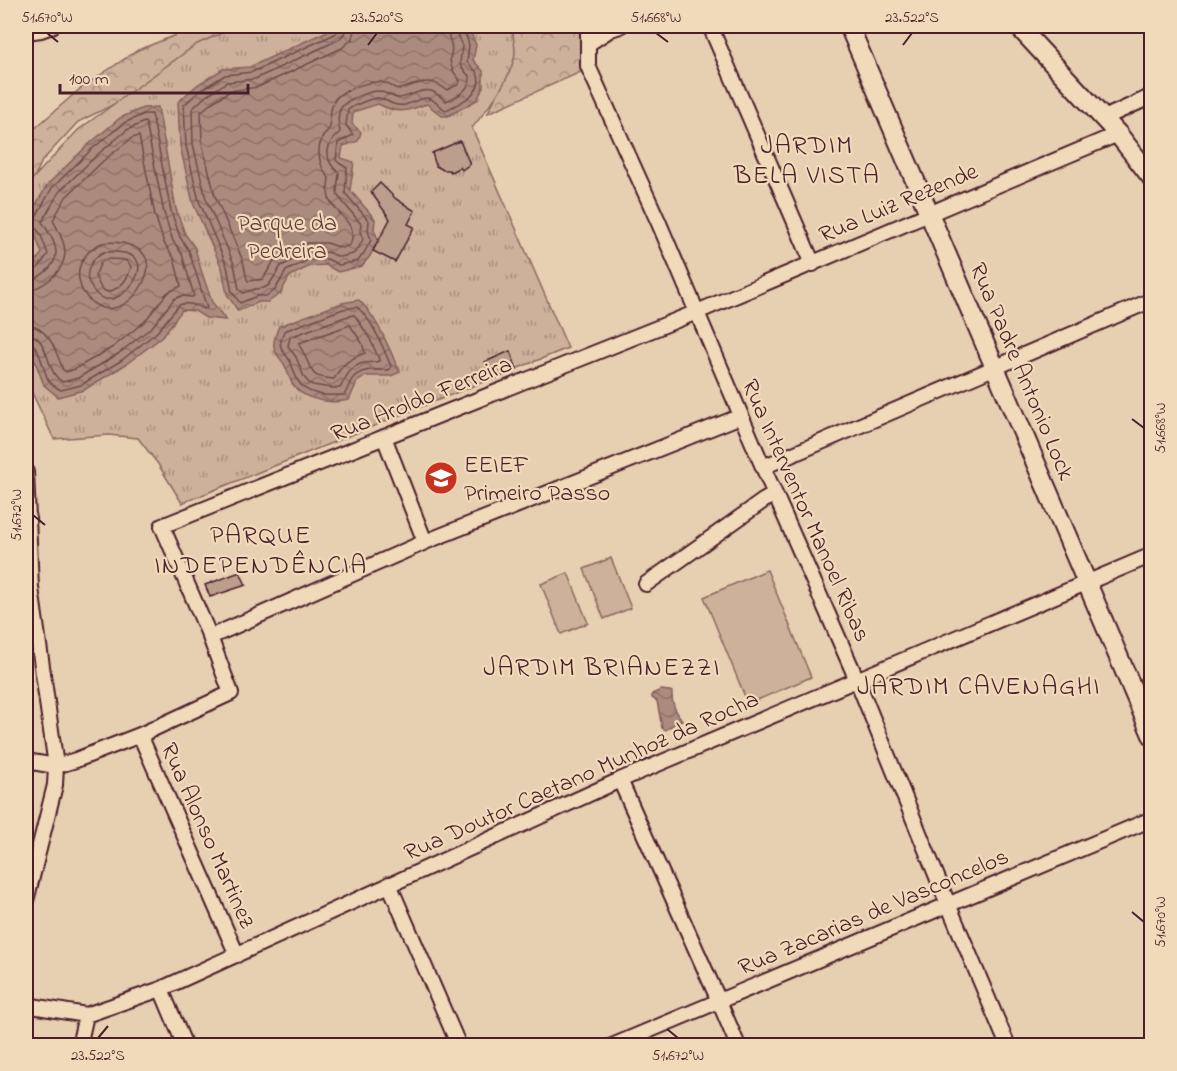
<svg xmlns="http://www.w3.org/2000/svg" width="1177" height="1071" font-family="'Indie Flower',sans-serif">
<style>
.grass{fill:#cdb19a;stroke:#8c6862;stroke-width:1.5}
.forest{fill:url(#forest-crowns);stroke:#8c6862;stroke-width:1.5}
.park{fill:url(#park-tufts);stroke:#8c6862;stroke-width:1.5}
.water{fill:url(#water-waves);stroke:#84605c;stroke-width:1.5}
.lines{fill:none;stroke-linecap:round;stroke-linejoin:round}
.shore{stroke:#714a4c;stroke-width:1.5}
.stream{stroke:#84605c;stroke-width:4}
.building{fill:#bb9e8c;stroke:#4a1f2b;stroke-width:1.5}
.minor-casing{stroke:#4a1f2b;stroke-width:18}
.major-casing{stroke:#4a1f2b;stroke-width:22}
.minor{stroke:#f1dab9;stroke-width:14}
.major{stroke:#f1dab9;stroke-width:18}
.ticks{fill:none;stroke:#4a1f2b;stroke-width:2}
.labels{text-anchor:middle;stroke-width:4.5;stroke-linejoin:round;paint-order:stroke}
.street-label{font-size:24px;fill:#4a1f2b;stroke:#f1dab9}
.park-label{font-size:24px;fill:#643c41;stroke:#f1dab9}
.poi-label{font-size:24px;fill:#4a1f2b;stroke:#f1dab9;text-anchor:start}
.neighbourhood-label{font-size:26px;letter-spacing:1.5px;fill:#4a1f2b;stroke:#f1dab9}
.neatline{fill:none;stroke:#4a1f2b;stroke-width:2}
.ticks-label{font-size:15px;text-anchor:middle;fill:#4a1f2b}
</style>
<defs>
<pattern id="forest-crowns" width="20" height="18" patternUnits="userSpaceOnUse" patternTransform="scale(1.5)"><rect width="20" height="18" fill="#cdb19a"/><path d="M2 6a3 3 0 1 1 6 0M12 15a3 3 0 1 1 6 0" fill="none" stroke="#a88f7e"/></pattern>
<pattern id="park-tufts" width="24" height="20" patternUnits="userSpaceOnUse" patternTransform="scale(1.5)"><rect width="24" height="20" fill="#cdb19a"/><path d="M3 7l-1-3M5 7V3M7 7l1-3M15 17l-1-3M17 17v-4M19 17l1-3" fill="none" stroke="#a88f7e"/></pattern>
<pattern id="water-waves" width="16" height="10" patternUnits="userSpaceOnUse" patternTransform="scale(1.5)"><rect width="16" height="10" fill="#ab8b7d"/><path d="M0 5q4-4 8 0t8 0" fill="none" stroke="#8d7167"/></pattern>
</defs>
<rect width="100%" height="100%" fill="#e7cfb1"/>
<filter id="ink" filterUnits="userSpaceOnUse"><feTurbulence type="fractalNoise" baseFrequency=".0167" numOctaves="2"/><feDisplacementMap in="SourceGraphic" scale="12" xChannelSelector="R" yChannelSelector="G"/><feConvolveMatrix kernelMatrix="1 2 1 2 8 2 1 2 1" color-interpolation-filters="sRGB"/></filter>
<g filter="url(#ink)">
<!-- grass -->
<path class="grass" d="M611,558l20,50 -27,11 -20,-50z
M767,570l44,107 -63,27 -44,-107z
M568,573l20,50 -27,11 -20,-50z"/>
<!-- forest -->
<path class="forest" d="M199,26h71l-192,96 -36,39 -16,34v-59l55,-48 57,-38z
M505,26h79l-1,45 -95,42 18,-39z"/>
<!-- park -->
<path class="park" d="M238,26h273c2,10 6,23 3,33 -7,26 -26,49 -42,69l96,220 -386,155 -24,-39 -20,-26 -29,-3 -55,4 -28,-59v-194l52,-56 119,-86z"/>
<!-- water -->
<path class="water" d="M338,26h130l8,19 -3,15 10,11v16l-6,13 -29,16h-6l-15,-12c-22,7 -27,11 -49,0l-25,8 -1,12 9,8 -3,9 -15,5 -2,12 13,4 -4,28 25,29 -1,11 4,9 -8,17 -8,10 -24,6 -12,-7 -16,1 -20,10 -10,18 -12,8h-9l-21,9 -11,-17 -5,-26 -29,-65 -13,-57 -2,-44 19,-17 26,-16 27,-2z
M158,107l18,102 9,25 10,14 6,22 11,32 14,18 -20,-2 -11,-7 -13,-1 -20,27 -37,28 -41,25 -26,7 -14,-12 -9,-24 -9,-18v-74l9,-6 7,-10 -7,-18 -8,-5 2,-14 19,-32 40,-39 32,-27 23,-10z
M359,300c20,20 29,47 41,72l-9,4h-25l-9,6 -8,18c-18,4 -44,1 -56,-15 -4,-6 -5,-15 -9,-21 -2,-4 -6,-7 -8,-11 -5,-9 0,-19 3,-27l63,-23z
M661,690l9,1 2,1c-1,12 4,19 10,28l-5,2 -11,8 -4,-2 -5,-27 -5,-3v-4z"/>
<g class="lines">
<!-- shore -->
<path class="shore" d="M338,26v4l-3,4 -83,38 -27,3 -24,15 -17,15 2,41 13,55 28,65 5,26 8,11 17,-7h9l9,-6 11,-19 22,-11 19,-1 12,6 19,-4 6,-8 7,-13 -3,-9 1,-10 -24,-28 2,-25 -8,-5 -3,-3 2,-17 15,-8 -7,-10 2,-15c4,-4 23,-12 30,-12 10,1 13,9 27,7 7,-2 15,-7 22,-7 7,0 13,10 19,12 13,-6 40,-18 31,-37 -2,-4 -7,-7 -10,-11l2,-17 -6,-19
M346,26l-2,8 -6,6 -83,39 -28,3 -21,14 -14,13 1,35 13,55 28,65 5,25 4,4 12,-4 9,-1 5,-3 12,-19 23,-12 23,-2 13,5 13,-3 5,-5 5,-10 -3,-8 1,-7 -23,-28 -1,-6 2,-17c-16,-13 -14,-29 1,-41 -5,-21 0,-29 19,-36 6,-2 12,-5 18,-5 8,0 14,7 22,7 11,-1 22,-10 32,-7 6,2 10,7 15,10 11,-5 24,-10 24,-24l-8,-9 -2,-5 2,-17 -6,-14 -1,-6
M355,26l-3,13 -10,9 -84,39 -28,4 -19,12 -10,9 1,31 13,53 28,65 4,18 1,2 15,-2 12,-20 26,-14 7,-2h19l15,5 8,-3c10,-22 -15,-30 -21,-47 -2,-7 -1,-14 0,-20 -10,-12 -14,-29 -5,-43 2,-3 5,-5 6,-8 1,-3 0,-6 0,-9 1,-12 4,-22 16,-27 10,-4 25,-11 36,-9 6,1 11,7 17,7 5,0 10,-3 14,-4 16,-5 21,-4 34,5l12,-6 1,-4c-5,-6 -10,-12 -10,-21 1,-6 3,-10 1,-15 -1,-6 -4,-11 -5,-18
M102,243c29,-4 58,9 40,42 -6,11 -16,20 -28,23 -17,4 -33,-12 -35,-29 -3,-14 9,-31 23,-36z
M104,252c65,-5 23,52 1,47 -8,-1 -13,-10 -16,-16 -5,-11 4,-27 15,-31z
M107,259c9,1 21,-2 24,8 -3,13 -10,21 -23,25l-6,-2 -7,-14 6,-14z
M26,274l4,-1 9,-6 9,-13 -8,-21 -8,-9 20,-36 40,-39 32,-26 20,-9h8l19,97 9,26 9,14 18,57 -3,1c-8,-4 -17,-7 -25,-4l-22,27 -35,28 -41,25 -20,5c-4,-2 -9,-5 -12,-9 -7,-11 -8,-38 -23,-40
M26,281c12,-1 30,-14 30,-28 0,-11 -9,-24 -14,-31l17,-30 38,-37 30,-25 17,-8 2,1 18,90 9,28 9,13 12,42 -2,1 -11,-1 -7,3 -22,28 -34,27 -40,24 -15,4c-19,-9 -12,-47 -37,-48
M26,290c17,-1 39,-19 39,-38 0,-11 -8,-23 -12,-32l13,-23 37,-36 29,-23 7,-2 16,79 9,28 10,15 7,28 -14,7 -22,28 -32,26 -38,22 -9,3 -3,-2c-7,-19 -14,-44 -37,-45
M357,307c17,15 25,39 34,59l-1,3 -2,1c-12,0 -25,-2 -34,7 -5,5 -6,13 -10,18 -17,1 -39,1 -47,-16 -3,-6 -4,-12 -7,-18 -9,-15 -13,-11 -6,-30l59,-22z
M354,315l2,2 14,22 9,20v2c-5,2 -10,1 -15,2 -15,3 -18,15 -24,25h-8l-19,-3 -4,-2 -5,-6 -8,-20 -8,-11 2,-9 55,-20z
M350,325l12,18 3,10c-16,6 -23,11 -31,26 -23,-2 -20,-4 -29,-23 -2,-5 -5,-8 -6,-13z"/>
<!-- stream -->
<path class="stream" d="M26,377h3"/>
</g>
<!-- building -->
<path class="building" d="M460,141l10,23 -8,6 -2,-3 -9,5 -2,-2h-6l-7,-4 -4,-13z
M380,183l16,16 19,12 -7,13 6,3 -19,35 -22,-11 17,-32 -19,-27z
M510,351l7,18 -24,11 -8,-18z
M240,572l6,13 -36,12 -5,-12z"/>
<g class="lines">
<defs>
<path id="minor" d="M588,26v40l70,155 105,246 94,213 91,224 60,142
M710,26l103,238
M26,32l15,-2 11,-4
M588,44l23,-15 9,-3
M1104,118l48,-22
M384,437l41,105
M763,467l389,-167
M26,472l5,116 25,178 -1,19 -29,116
M646,584l117,-83 12,-7
M210,637l215,-95 316,-126
M140,735l97,220
M26,761l30,5 20,-6 64,-25 91,-42 -21,-56 -48,-111 535,-214 421,-178
M620,780l99,221 19,45
M389,884l70,162
M161,989l24,57
M26,1005l60,10 75,-26 459,-209 532,-225
M79,1046l7,-31
M612,1046l540,-227"/>
<path id="major" d="M849,26l303,709
M1018,26l100,108 34,44"/>
</defs>
<!-- minor casing -->
<use href="#minor" class="minor-casing"/>
<!-- major casing -->
<use href="#major" class="major-casing"/>
<!-- minor -->
<use href="#minor" class="minor"/>
<!-- major -->
<use href="#major" class="major"/>
</g>
</g>
<!-- ticks -->
<path class="ticks" d="M47,33l11,9M656,33l12,9M368,45l9,-12M903,45l9,-12M1132,419l12,9M33,515l12,10M1132,912l12,10M667,1029l11,9M98,1038l10,-12"/>
<!-- icons -->
<defs>
<symbol id="school-disc" viewBox="-11 -11 22 22"><circle r="9.5" fill="#c8321e" stroke="#f1dab9"/><path d="M0-5L7-2L0 1L-7-2ZM-4 1L0 2.5L4 1V4Q0 6-4 4Z" fill="#fff"/></symbol>
</defs>
<g fill-rule="evenodd">
<use href="#school-disc" x="422" y="459" width="38" height="38"/>
</g>
<g class="labels">
<!-- street labels -->
<g class="street-label">
<text transform="translate(898 202) rotate(-23)" y="8">Rua Luiz Rezende</text>
<text transform="translate(1023 371) rotate(67)" y="8">Rua Padre Antonio Lock</text>
<text transform="translate(421 398) rotate(-22)" y="8">Rua Aroldo Ferreira</text>
<text transform="translate(807 510) rotate(66)" y="8">Rua Interventor Manoel Ribas</text>
<text transform="translate(581 775) rotate(-24)" y="8">Rua Doutor Caetano Munhoz da Rocha</text>
<text transform="translate(209 835) rotate(66)" y="8">Rua Alonso Martinez</text>
<text transform="translate(873 911) rotate(-23)" y="8">Rua Zacarias de Vasconcelos</text>
</g>
<!-- park labels -->
<g class="park-label">
<text x="287" y="230">Parque da<tspan x="287" dy="28">Pedreira</tspan></text>
</g>
<!-- poi labels -->
<g class="poi-label">
<text x="464" y="472">EEIEF<tspan x="464" dy="28">Primeiro Passo</tspan></text>
</g>
<!-- neighbourhood labels -->
<g class="neighbourhood-label">
<text x="807" y="153">JARDIM<tspan x="807" dy="30">BELA VISTA</tspan></text>
<text x="261" y="543">PARQUE<tspan x="261" dy="30">INDEPENDÊNCIA</tspan></text>
<text x="602" y="675">JARDIM BRIANEZZI</text>
<text x="979" y="694">JARDIM CAVENAGHI</text>
</g>
</g>
<!-- margin -->
<rect width="1177" height="1071" fill="none" stroke="#f1dab9" stroke-width="66"/>
<!-- scale -->
<path d="M60 84v9h188v-9" fill="none" stroke="#4a1f2b" stroke-width="3"/>
<text x="69" y="84" font-size="18" fill="#4a1f2b" stroke="#f1dab9" stroke-width="4.5" paint-order="stroke">100 m</text>
<rect x="33" y="33" width="1111" height="1005" class="neatline"/>
<g class="ticks-label">
<text x="47" y="22">51.670°W</text>
<text x="377" y="22">23.520°S</text>
<text x="656" y="22">51.668°W</text>
<text x="912" y="22">23.522°S</text>
<text transform="translate(1160 428) rotate(-90)" y="5">51.668°W</text>
<text transform="translate(16 515) rotate(-90)" y="5">51.672°W</text>
<text transform="translate(1160 922) rotate(-90)" y="5">51.670°W</text>
<text x="98" y="1060">23.522°S</text>
<text x="678" y="1060">51.672°W</text>
</g>
</svg>
